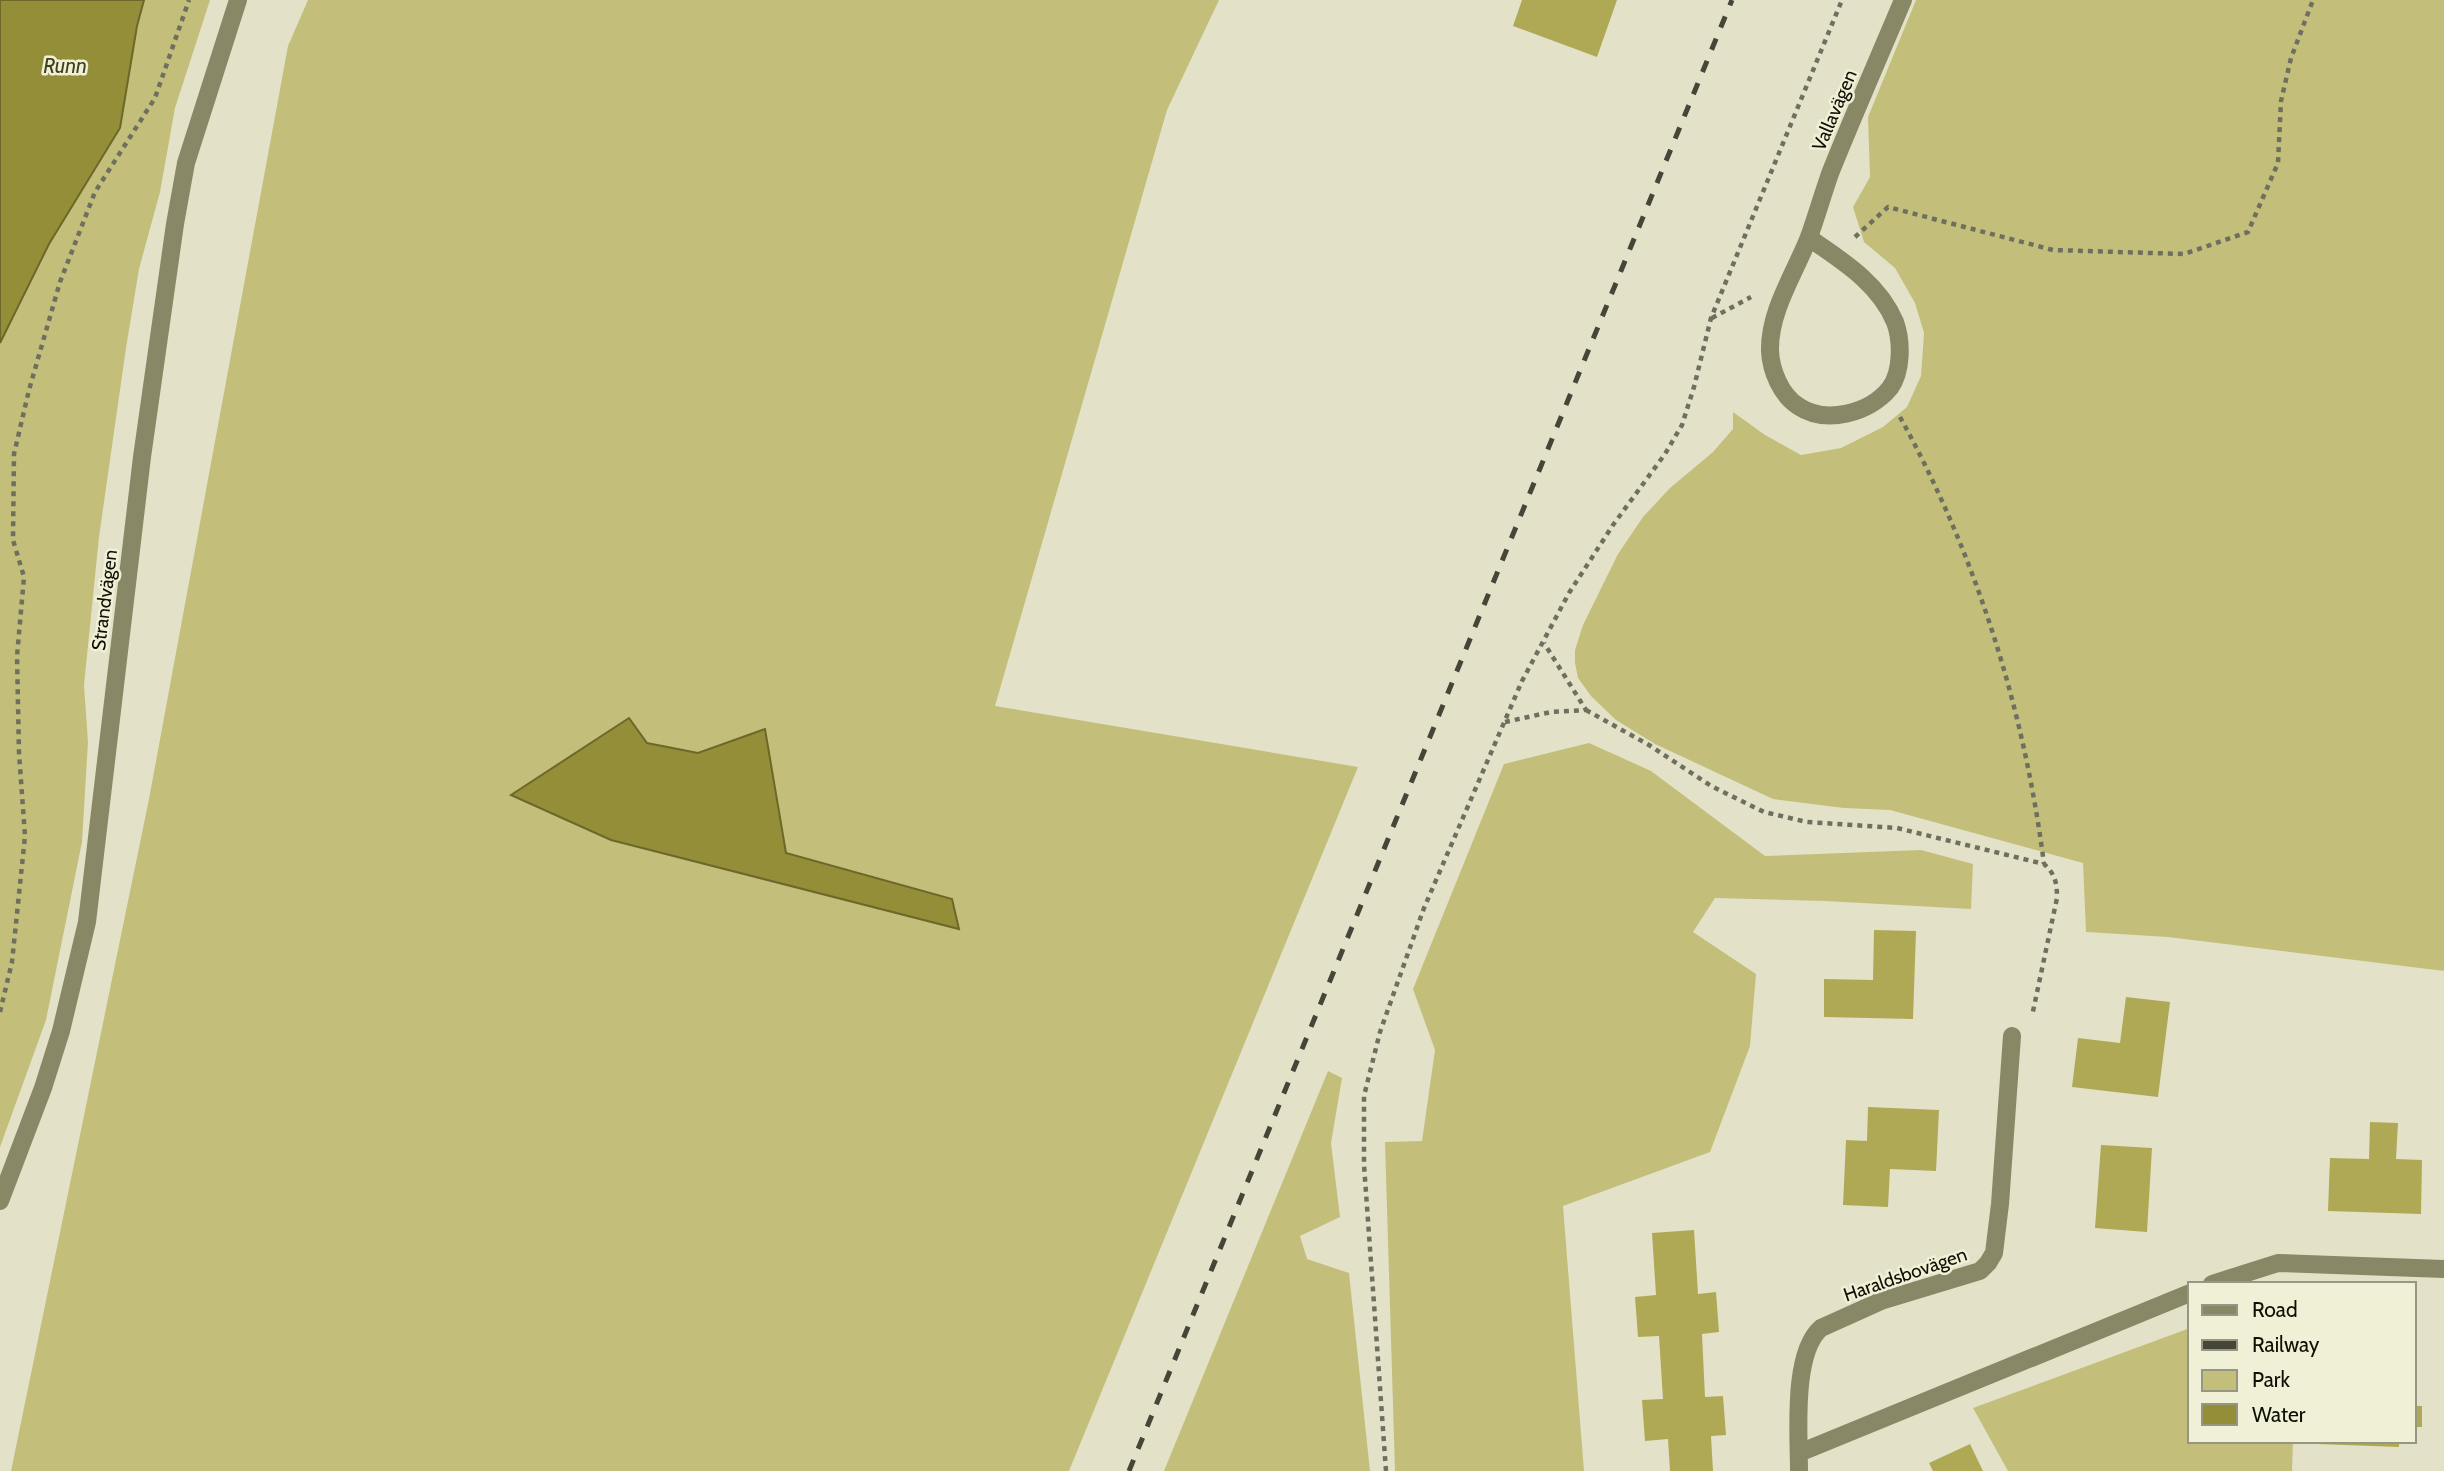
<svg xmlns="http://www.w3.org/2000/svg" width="2444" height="1471" font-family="Cabin,sans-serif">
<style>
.green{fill:#c3bf7b;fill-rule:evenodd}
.water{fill:#948e39;stroke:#6c682a;stroke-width:2}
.building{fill:#afa955}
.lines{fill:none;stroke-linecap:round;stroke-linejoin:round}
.path{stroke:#6f6f5f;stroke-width:4.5;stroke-dasharray:5 5;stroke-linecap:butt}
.minor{stroke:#898866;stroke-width:18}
.tertiary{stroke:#898866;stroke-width:18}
.rail{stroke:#454538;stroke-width:5;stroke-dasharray:12 12;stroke-linecap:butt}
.labels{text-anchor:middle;stroke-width:5;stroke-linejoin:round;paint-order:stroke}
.street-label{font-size:19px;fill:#0f0f06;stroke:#f0f0d6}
.water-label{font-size:21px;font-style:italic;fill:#43411c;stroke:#f0f0d6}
</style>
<rect width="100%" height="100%" fill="#e3e2c9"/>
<!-- green -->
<path class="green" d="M144,0h66l-35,108 -15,84 -21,77 -13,79 -27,189 -15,148 4,57 -6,100 -36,178 -46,127v-804l49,-99 71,-116 17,-102z
M308,0h911l-52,110 -172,596 363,61 -289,704h-1058l138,-672 139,-753zM629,719l18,24 51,10 66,-24 22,124 166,46 -440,-104z
M1916,0h528v971l-276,-34 -82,-5 -3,-69 -193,-53 -46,-2 -71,-9 -118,-55 -39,-24 -25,-24 -13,-18 -3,-15v-13l8,-25 35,-71 25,-37 27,-29 43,-36 20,-23v-17l32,23 36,20 40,-7 42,-21 24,-20 14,-31 3,-43 -9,-30 -20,-35 -31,-26 -11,-35 17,-30 -2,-60z
M1589,743l62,28 114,85 156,-6 52,14 -2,45 -146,-8 -110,-3 -22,34 63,42 -6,72 -40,106 -147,54 21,265h-189l-10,-329 37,-1 13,-91 -22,-61 91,-225z
M1328,1071l14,7 -11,65 9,74 -40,19 7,23 42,14 21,198h-206z
M2190,1328v113h103l-1,30h-284l-35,-63z"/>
<!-- water -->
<path class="water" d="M0,0h144l-7,26 -17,102 -71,116 -49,99z
M629,718l18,25 51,10 67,-24 21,124 166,46 7,30 -348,-89 -100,-45z"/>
<!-- building -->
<path class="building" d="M1522,0h95l-20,57 -84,-31z
M1874,930l42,1 -3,88 -89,-2v-38l49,1z
M2126,997l44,5 -12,95 -86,-10 6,-49 42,5z
M1868,1107l71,3 -3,61 -46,-2 -2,38 -45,-2 3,-65 21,1z
M2370,1122l28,1 -2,36 26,1 -1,54 -93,-3 2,-53 39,1z
M2101,1145l51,3 -5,84 -52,-4z
M1694,1230l4,64 18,-2 3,40 -17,2 3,63 18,-1 3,39 -15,1 2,35h-43l-2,-32 -23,2 -3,-41 21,-1 -4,-63 -21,1 -3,-40 21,-2 -4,-62z
M2414,1406h8v21h-8z
M2317,1441h82v6l-82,-3z
M1970,1444l13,27h-50l-4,-8z"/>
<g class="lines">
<!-- path -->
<path class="path" d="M1855,237l33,-30 165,43 131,4 64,-22 30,-69 3,-62 10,-43 22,-58
M1712,318l39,-21
M1900,417c76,138 124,291 144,447
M1586,710l63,35 62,41 53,26 43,10 90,6 147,36c11,10 13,18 13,34l-25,118
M1505,722l46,-10 35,-2 -42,-67
M0,1012l12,-50 13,-126 -6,-83 -2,-97 7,-79 -11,-37 1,-86 15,-64 31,-108 35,-90 60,-94 34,-98
M1386,1471l-22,-306v-69l16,-64 44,-124 98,-227 47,-88 44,-68 52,-71 17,-29 12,-38 17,-69 131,-318"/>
<!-- minor -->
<path class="minor" d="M1809,238c32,22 70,45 86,84 7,19 7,50 -5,66 -20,25 -64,37 -92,18 -17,-11 -27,-35 -28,-55 -1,-40 25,-78 39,-114 8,-22 14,-44 22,-66 23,-57 48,-114 72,-171
M2212,1284l66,-21 166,6
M1799,1453l391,-160
M1799,1471c0,-37 -7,-118 22,-143l60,-27 99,-30 8,-8 6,-10 6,-49 12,-168"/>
<!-- tertiary -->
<path class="tertiary" d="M0,1201l43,-113 18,-57 26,-109 55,-465 33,-233 11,-61 52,-163"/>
<!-- rail -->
<path class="rail" d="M1129,1471l603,-1471"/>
</g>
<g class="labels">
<!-- street labels -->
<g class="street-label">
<text transform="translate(1834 110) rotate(-67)" y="7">Vallavägen</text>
<text transform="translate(104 600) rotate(-83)" y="7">Strandvägen</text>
<text transform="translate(1905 1274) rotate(-19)" y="7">Haraldsbovägen</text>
</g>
<!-- water labels -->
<g class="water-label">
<text x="65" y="73">Runn</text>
</g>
</g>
<!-- legend -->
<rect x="2188" y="1282" width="228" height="161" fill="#f0f0d6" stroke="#969683" stroke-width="2"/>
<rect x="2202" y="1305" width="35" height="10" fill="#898866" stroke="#969683" stroke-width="2"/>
<text x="2252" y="1317" font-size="21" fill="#0f0f06">Road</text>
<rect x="2202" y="1340" width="35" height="10" fill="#454538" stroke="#969683" stroke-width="2"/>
<text x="2252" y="1352" font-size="21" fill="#0f0f06">Railway</text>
<rect x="2202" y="1370" width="35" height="21" fill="#c3bf7b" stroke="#969683" stroke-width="2"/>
<text x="2252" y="1387" font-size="21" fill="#0f0f06">Park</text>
<rect x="2202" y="1404" width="35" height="21" fill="#948e39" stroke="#969683" stroke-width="2"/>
<text x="2252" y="1422" font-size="21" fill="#0f0f06">Water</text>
</svg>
